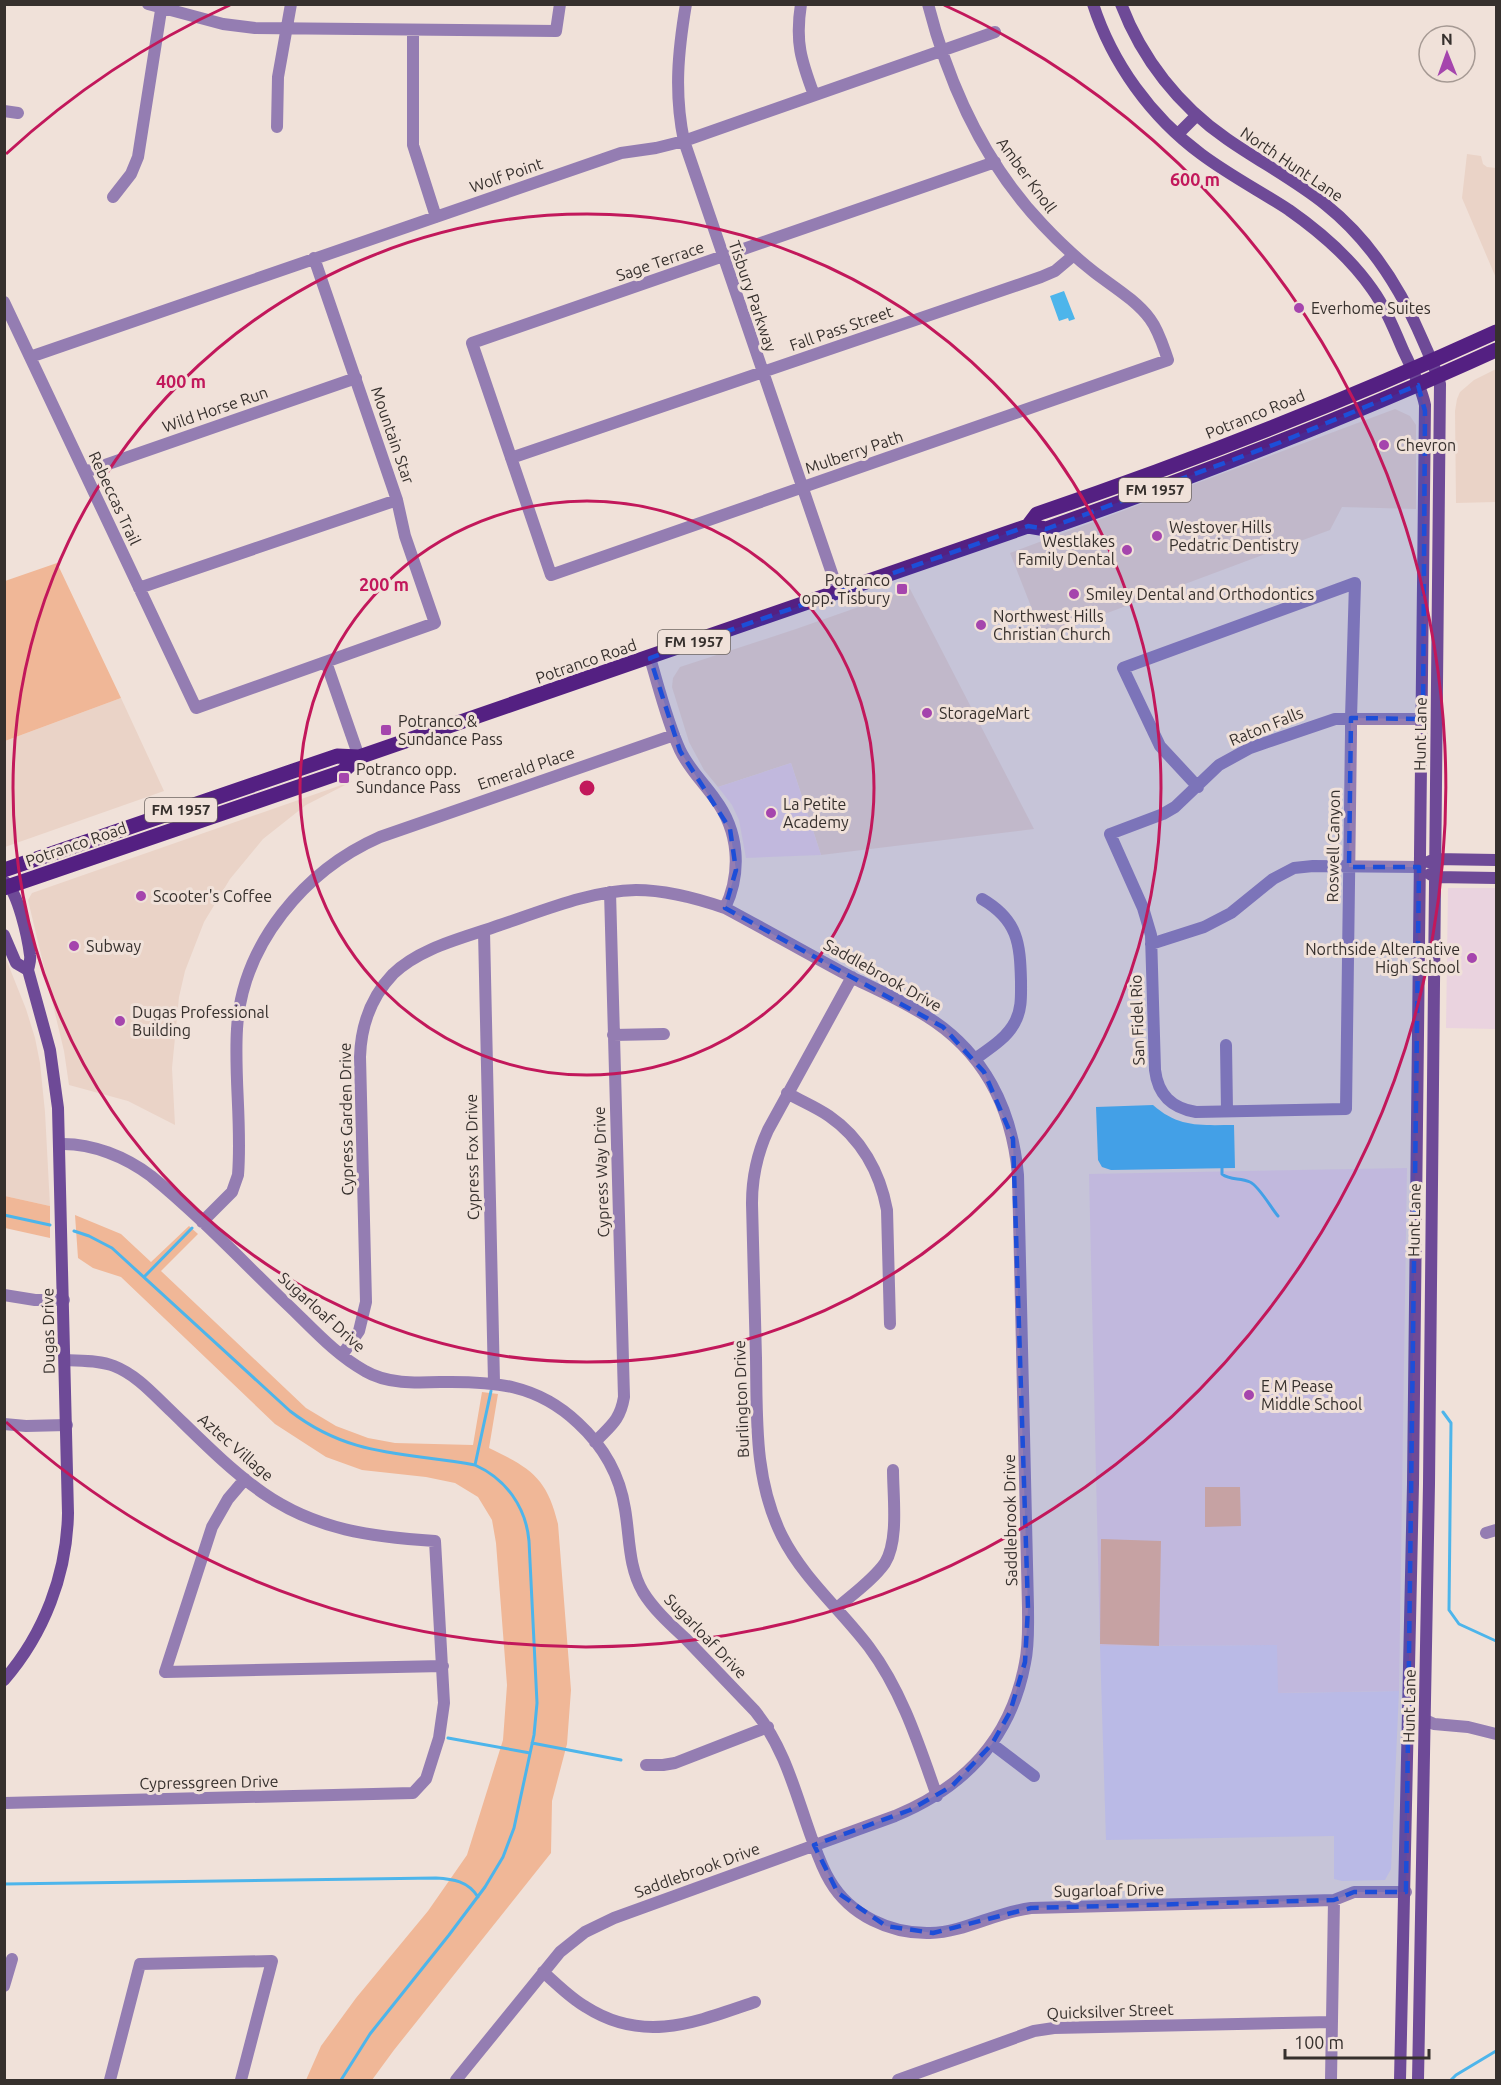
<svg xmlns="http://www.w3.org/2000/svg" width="1501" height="2085" font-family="Ubuntu,sans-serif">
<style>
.built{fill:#ead3c7}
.industrial{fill:#e1d5ea}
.education{fill:#ead3df}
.green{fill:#f0b797}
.water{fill:#4db5eb}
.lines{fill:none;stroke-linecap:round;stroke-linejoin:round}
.stream{stroke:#4db5eb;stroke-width:3}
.street{stroke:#947db2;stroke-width:12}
.secondary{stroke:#6e4a97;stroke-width:12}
.primary{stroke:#542082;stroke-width:15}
.marked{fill:#1d4ed8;fill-opacity:0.2;stroke:#1d4ed8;stroke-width:4.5;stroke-dasharray:12 8;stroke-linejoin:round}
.ring{fill:none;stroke:#c2185b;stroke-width:3}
.poi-dot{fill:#a545ad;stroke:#f0e1d9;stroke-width:2}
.labels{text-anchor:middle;stroke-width:6;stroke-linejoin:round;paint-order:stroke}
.shield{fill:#f0e1d9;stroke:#6e6561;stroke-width:1.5}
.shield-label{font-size:15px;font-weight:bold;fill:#36302d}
.street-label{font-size:16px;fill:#36302d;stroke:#f0e1d9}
.poi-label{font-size:16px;fill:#36302d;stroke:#f0e1d9;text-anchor:start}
.centre{fill:#c2185b;stroke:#f0e1d9;stroke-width:3}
.ring-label{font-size:18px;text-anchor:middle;font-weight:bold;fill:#c2185b;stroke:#f0e1d9;stroke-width:6;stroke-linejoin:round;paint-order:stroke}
</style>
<rect width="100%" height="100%" fill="#f0e1d9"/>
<!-- built -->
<path class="built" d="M1467,154l14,2 2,8 4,3 9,1v110l-34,-80z
M1496,369v133l-40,1 -1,-92 2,-12 3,-7 14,-12z
M1395,409l15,7 6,9v84l-74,-2 -12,23 -287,107 -33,-84z
M910,589l124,240 -213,26 -30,-92 -73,24 -14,-17 -15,-28 -17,-55 1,-9 7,-11 116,-38z
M121,698l43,93 -159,56v-106z
M353,781l-47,24 -43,34 -33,40 -26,43 -19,49 -6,26 -7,71 3,57 -47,-24 -59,-16 -5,-34 -36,-151 4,-7z
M4,954l22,55 9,29 5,25 5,49 5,94 -45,-10z"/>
<!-- industrial -->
<path class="industrial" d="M1278,1645l1,48 120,-2 -8,178 -6,11 -43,1 -8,-2v-43l-228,4 -6,-194z"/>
<!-- education -->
<path class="education" d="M791,763l30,92 -75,3 -7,-38 -7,-15 -14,-18z
M1448,888h48v141l-50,-1z
M1407,1168l-8,523 -121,2 -1,-48 -177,1 -11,-472z"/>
<!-- green -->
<path class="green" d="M57,563l64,135 -116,43v-160z
M5,1196l45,10v32l-45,-10z
M75,1215l46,19 30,28 38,-36 9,8 -37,37 145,137 30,18 32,12 27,5 78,2 9,-53 16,2 -9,54c42,20 58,30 69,76l13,166 -4,54 -15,57 -1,52 -157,197 -22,30h-66l15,-34 35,-48 72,-87 39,-56 36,-115 4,-55 -11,-142 -4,-23 -14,-23 -23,-14 -29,-6 -64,-7 -36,-13 -51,-33 -154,-147 -28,-9 -15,-10z
M1205,1487h35l1,39 -36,1z
M1101,1539l60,2 -2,105 -59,-2z"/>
<!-- water -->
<path class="water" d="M1064,291l11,28 -6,2 -1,-3 -9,3 -9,-25z
M1153,1105c26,23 48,20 81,20l1,43 -124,2 -9,-3 -4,-7 -2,-53z"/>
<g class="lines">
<!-- stream -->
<path class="stream" d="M1222,1168v6c9,7 18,3 28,8 9,4 21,26 28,34
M4,1215l46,10
M74,1231l15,5 23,12 178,163c61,47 115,41 185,54 31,14 51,42 54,76l8,162 -3,32 -20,93 -11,29 -18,30 -36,48 -79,99 -29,46
M145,1276l47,-48
M1443,1412l8,11 -2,187 10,14 37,17
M475,1465l16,-74
M448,1738l82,15
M532,1743l89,17
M4,1884l432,-6c17,1 32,3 42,19
M1451,2080l5,-5 40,-24"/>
<!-- street -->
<path class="street" d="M148,4l75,20 32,4 301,3 4,-27
M686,4c-8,48 -12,89 -2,137l154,450
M801,4c-6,38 0,56 13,91
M928,4c21,82 57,160 115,221 16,17 33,33 51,47 18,14 42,28 56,47 9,12 13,27 18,41l-617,215 -79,-232 523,-181
M413,30v115l23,72
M4,111l14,2
M277,127l1,-50 13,-73
M113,197l18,-23 7,-17 24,-153
M4,302l192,406 239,-85 -30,-87 -8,-36 -83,-242
M30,357l591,-204 35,-5 28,-7 311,-109
M511,458l530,-181 14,-6 19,-16
M85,472l271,-94
M139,588l258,-88
M650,658c9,30 17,63 30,92 9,19 23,32 35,49 24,32 27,73 10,109
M326,662l33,95
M1198,787l-38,-41 -37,-78 232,-85 -4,135v15l-5,376 -150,3c-24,-4 -38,-17 -41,-42l-4,-135 -8,-27 -33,-74 53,-20 12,-7 44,-42 31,-17 85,-29h88
M484,931l10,451
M1151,944l53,-17 27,-14 42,-34 21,-11 19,-2 106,1
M852,977l-84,153c-11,24 -16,47 -16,73 1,52 3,104 4,155 1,61 -2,122 26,178 21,42 59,74 87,111 33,44 50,98 68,149
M613,1035l51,-1
M1226,1045l1,66
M975,1059c14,-10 32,-21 40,-37 7,-13 6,-27 6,-41 -1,-38 -3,-61 -39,-82
M787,1093c14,8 29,14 42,23 32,22 51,56 58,94l3,114
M60,1144c32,-1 66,13 91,32 49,40 93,87 138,130 24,23 47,49 76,65 22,13 50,12 75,11 54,-1 97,2 138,41 25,23 42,53 47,86 5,29 3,57 18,83 11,18 28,33 43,47 23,24 46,48 69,72 30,37 41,84 57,128 5,14 10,29 18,42 20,34 60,53 100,52 35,-1 66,-21 101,-25l303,-8 20,-8h52
M202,1222l30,-30 6,-17c4,-49 -4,-98 -1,-146 5,-85 68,-159 143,-192l294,-102
M4,1295l31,5h29
M342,1355l17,-24 7,-29 -6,-245c1,-32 11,-60 33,-83 28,-27 71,-36 107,-49 45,-15 89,-34 136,-35 31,0 60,8 89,18 43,23 85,47 128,70 25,12 50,23 73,38 58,36 86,93 92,159l10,433c0,18 1,37 -3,55 -14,76 -60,124 -130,153l-281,102 -29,14 -25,20 -104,128
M4,1424l22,2 41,-1
M595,1442c15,-16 25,-21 29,-45l-14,-505
M245,1479l-17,20 -16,28 -47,145 278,-6
M1486,1533l10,-3
M837,1608c16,-14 36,-28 48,-45 14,-23 8,-66 8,-93
M1425,1720l9,4 34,3 28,7
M992,1744l42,32
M646,1765h17l12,-2 93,-36
M4,1803l409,-10 13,-14 13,-41 5,-35 -9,-162c-63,-4 -119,-11 -172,-48 -34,-24 -63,-54 -92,-82 -17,-16 -34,-36 -57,-45 -15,-6 -33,-5 -49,-6
M543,1972c14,12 27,26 43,35 58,37 110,15 169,-5
M4,1986l8,-27
M110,2080l30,-116 132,-3 -31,119
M898,2080l136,-49 20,-3 278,-6
M1331,2080l3,-180"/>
<!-- secondary -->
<path class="secondary" d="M1093,4c19,59 58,113 108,150 28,21 59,37 88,56 30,21 62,49 83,79 13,18 22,40 31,61 8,17 18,36 22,55l-12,1079 -13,596
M1121,4c21,55 58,102 106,135 33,23 68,41 99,66 45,36 75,84 97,136 6,14 13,28 17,43l-11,1100 -11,596
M1178,134l19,-19
M1428,862l7,-3 61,1
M1430,874l5,3 61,1
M4,935l12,28 12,7
M4,1680c40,-46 63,-106 64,-167l-10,-405 -8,-58 -22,-80c1,-5 3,-10 2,-15 -2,-16 -12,-64 -25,-73"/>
<!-- primary -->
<path class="primary" d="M1028,526l9,-12c156,-53 310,-114 459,-182
M4,870l333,-114 22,1 669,-231 18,3c153,-54 303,-112 450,-179
M4,888l338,-116 17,-15"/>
</g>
<!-- marked area -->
<path class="marked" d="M1418,385l7,26 -2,308 -72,-1 -2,149h70l-13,1025h-52l-20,8 -303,8 -98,25 -47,-7 -48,-33 -24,-48 96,-35 42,-24 40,-42 18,-32 15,-50 3,-54 -15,-469 -29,-67 -41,-45 -218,-119 11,-38 -6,-41 -50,-78 -30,-93 378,-132 18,3 235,-87z"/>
<!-- distance rings -->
<g class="ring">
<circle cx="587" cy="788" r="287"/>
<circle cx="587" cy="788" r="574"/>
<path d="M6 154A860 860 0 0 1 230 5M944 5A860 860 0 1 1 6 1422"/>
</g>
<!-- markers -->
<g class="poi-dot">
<circle cx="1299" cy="308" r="6"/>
<circle cx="1384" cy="445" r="6"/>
<circle cx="1157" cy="536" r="6"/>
<circle cx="1127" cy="550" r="6"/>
<rect x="896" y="583" width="12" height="12" rx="3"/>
<circle cx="1074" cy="594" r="6"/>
<circle cx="981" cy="625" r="6"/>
<circle cx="927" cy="713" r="6"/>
<rect x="380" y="724" width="12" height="12" rx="3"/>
<rect x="338" y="772" width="12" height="12" rx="3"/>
<circle cx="771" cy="813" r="6"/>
<circle cx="141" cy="896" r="6"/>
<circle cx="74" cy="946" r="6"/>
<circle cx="1472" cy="958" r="6"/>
<circle cx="120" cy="1021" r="6"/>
<circle cx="1249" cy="1395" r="6"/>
</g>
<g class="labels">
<!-- shield labels -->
<g class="shield">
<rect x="1119" y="478" width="72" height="24" rx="4.5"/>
<rect x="658" y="630" width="72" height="24" rx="4.5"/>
<rect x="145" y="798" width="72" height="24" rx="4.5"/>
</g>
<g class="shield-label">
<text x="1155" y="495">FM 1957</text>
<text x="694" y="647">FM 1957</text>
<text x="181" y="815">FM 1957</text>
</g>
<!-- street labels -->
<g class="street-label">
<text transform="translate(1292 164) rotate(34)" y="6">North Hunt Lane</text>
<text transform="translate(506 175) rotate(-19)" y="6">Wolf Point</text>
<text transform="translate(1027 175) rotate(54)" y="6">Amber Knoll</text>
<text transform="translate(660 261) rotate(-19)" y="6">Sage Terrace</text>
<text transform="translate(753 296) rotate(71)" y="6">Tisbury Parkway</text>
<text transform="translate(841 328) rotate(-19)" y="6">Fall Pass Street</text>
<text transform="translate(215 409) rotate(-19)" y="6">Wild Horse Run</text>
<text transform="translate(1255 414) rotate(-22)" y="6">Potranco Road</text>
<text transform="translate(393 435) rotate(71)" y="6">Mountain Star</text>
<text transform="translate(854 452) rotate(-19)" y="6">Mulberry Path</text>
<text transform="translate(115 498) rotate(65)" y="6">Rebeccas Trail</text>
<text transform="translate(586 661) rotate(-19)" y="6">Potranco Road</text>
<text transform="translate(1266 726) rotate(-22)" y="6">Raton Falls</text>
<text transform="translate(1420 734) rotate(-89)" y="6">Hunt Lane</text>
<text transform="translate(526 768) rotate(-19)" y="6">Emerald Place</text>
<text transform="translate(76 844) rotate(-19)" y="6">Potranco Road</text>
<text transform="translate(1333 846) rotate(-89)" y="6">Roswell Canyon</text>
<text transform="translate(883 975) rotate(29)" y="6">Saddlebrook Drive</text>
<text transform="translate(1137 1020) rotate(-92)" y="6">San Fidel Rio</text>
<text transform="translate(346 1119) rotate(-91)" y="6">Cypress Garden Drive</text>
<text transform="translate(472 1157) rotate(-91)" y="6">Cypress Fox Drive</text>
<text transform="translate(601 1172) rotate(-92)" y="6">Cypress Way Drive</text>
<text transform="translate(1414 1220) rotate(-89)" y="6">Hunt Lane</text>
<text transform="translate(322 1312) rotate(42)" y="6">Sugarloaf Drive</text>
<text transform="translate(48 1331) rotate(-91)" y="6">Dugas Drive</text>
<text transform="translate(741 1399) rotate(-92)" y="6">Burlington Drive</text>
<text transform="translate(236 1447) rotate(41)" y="6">Aztec Village</text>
<text transform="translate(1010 1520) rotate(-91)" y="6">Saddlebrook Drive</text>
<text transform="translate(706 1636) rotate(46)" y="6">Sugarloaf Drive</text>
<text transform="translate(1409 1706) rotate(-89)" y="6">Hunt Lane</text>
<text transform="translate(209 1782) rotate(-1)" y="6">Cypressgreen Drive</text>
<text transform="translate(697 1870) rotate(-20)" y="6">Saddlebrook Drive</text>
<text transform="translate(1109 1890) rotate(-1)" y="6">Sugarloaf Drive</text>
<text transform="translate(1110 2011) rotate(-2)" y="6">Quicksilver Street</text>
</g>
<!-- poi labels -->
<g class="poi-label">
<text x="1311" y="314">Everhome Suites</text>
<text x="1396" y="451">Chevron</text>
<text x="1169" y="533">Westover Hills<tspan x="1169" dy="18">Pedatric Dentistry</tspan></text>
<text x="1115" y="547" text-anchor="end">Westlakes<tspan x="1115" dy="18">Family Dental</tspan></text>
<text x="890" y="586" text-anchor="end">Potranco<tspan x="890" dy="18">opp. Tisbury</tspan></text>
<text x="1086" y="600">Smiley Dental and Orthodontics</text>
<text x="993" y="622">Northwest Hills<tspan x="993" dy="18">Christian Church</tspan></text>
<text x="939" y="719">StorageMart</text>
<text x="398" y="727">Potranco &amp;<tspan x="398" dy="18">Sundance Pass</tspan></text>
<text x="356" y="775">Potranco opp.<tspan x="356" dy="18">Sundance Pass</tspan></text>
<text x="783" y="810">La Petite<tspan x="783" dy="18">Academy</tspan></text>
<text x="153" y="902">Scooter's Coffee</text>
<text x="86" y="952">Subway</text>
<text x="1460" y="955" text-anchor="end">Northside Alternative<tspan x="1460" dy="18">High School</tspan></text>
<text x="132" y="1018">Dugas Professional<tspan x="132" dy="18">Building</tspan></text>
<text x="1261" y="1392">E M Pease<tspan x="1261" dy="18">Middle School</tspan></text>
</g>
</g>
<circle cx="587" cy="788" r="9" class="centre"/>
<g class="ring-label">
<text x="1195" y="186">600 m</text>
<text x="181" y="388">400 m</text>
<text x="384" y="591">200 m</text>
</g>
<!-- border -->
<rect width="1501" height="2085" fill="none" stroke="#36302d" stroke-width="12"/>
<!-- north arrow -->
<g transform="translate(1447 54) rotate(359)"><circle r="28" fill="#f0e1d9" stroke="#a69a94" stroke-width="1.5"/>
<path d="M0-4.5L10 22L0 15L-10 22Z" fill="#a545ad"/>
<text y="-9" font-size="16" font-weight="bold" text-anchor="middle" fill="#36302d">N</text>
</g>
<!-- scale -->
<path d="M1285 2049v9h144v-9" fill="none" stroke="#36302d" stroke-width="3"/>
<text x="1294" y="2049" font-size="18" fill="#36302d" stroke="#f0e1d9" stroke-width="4.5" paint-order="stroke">100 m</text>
</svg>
